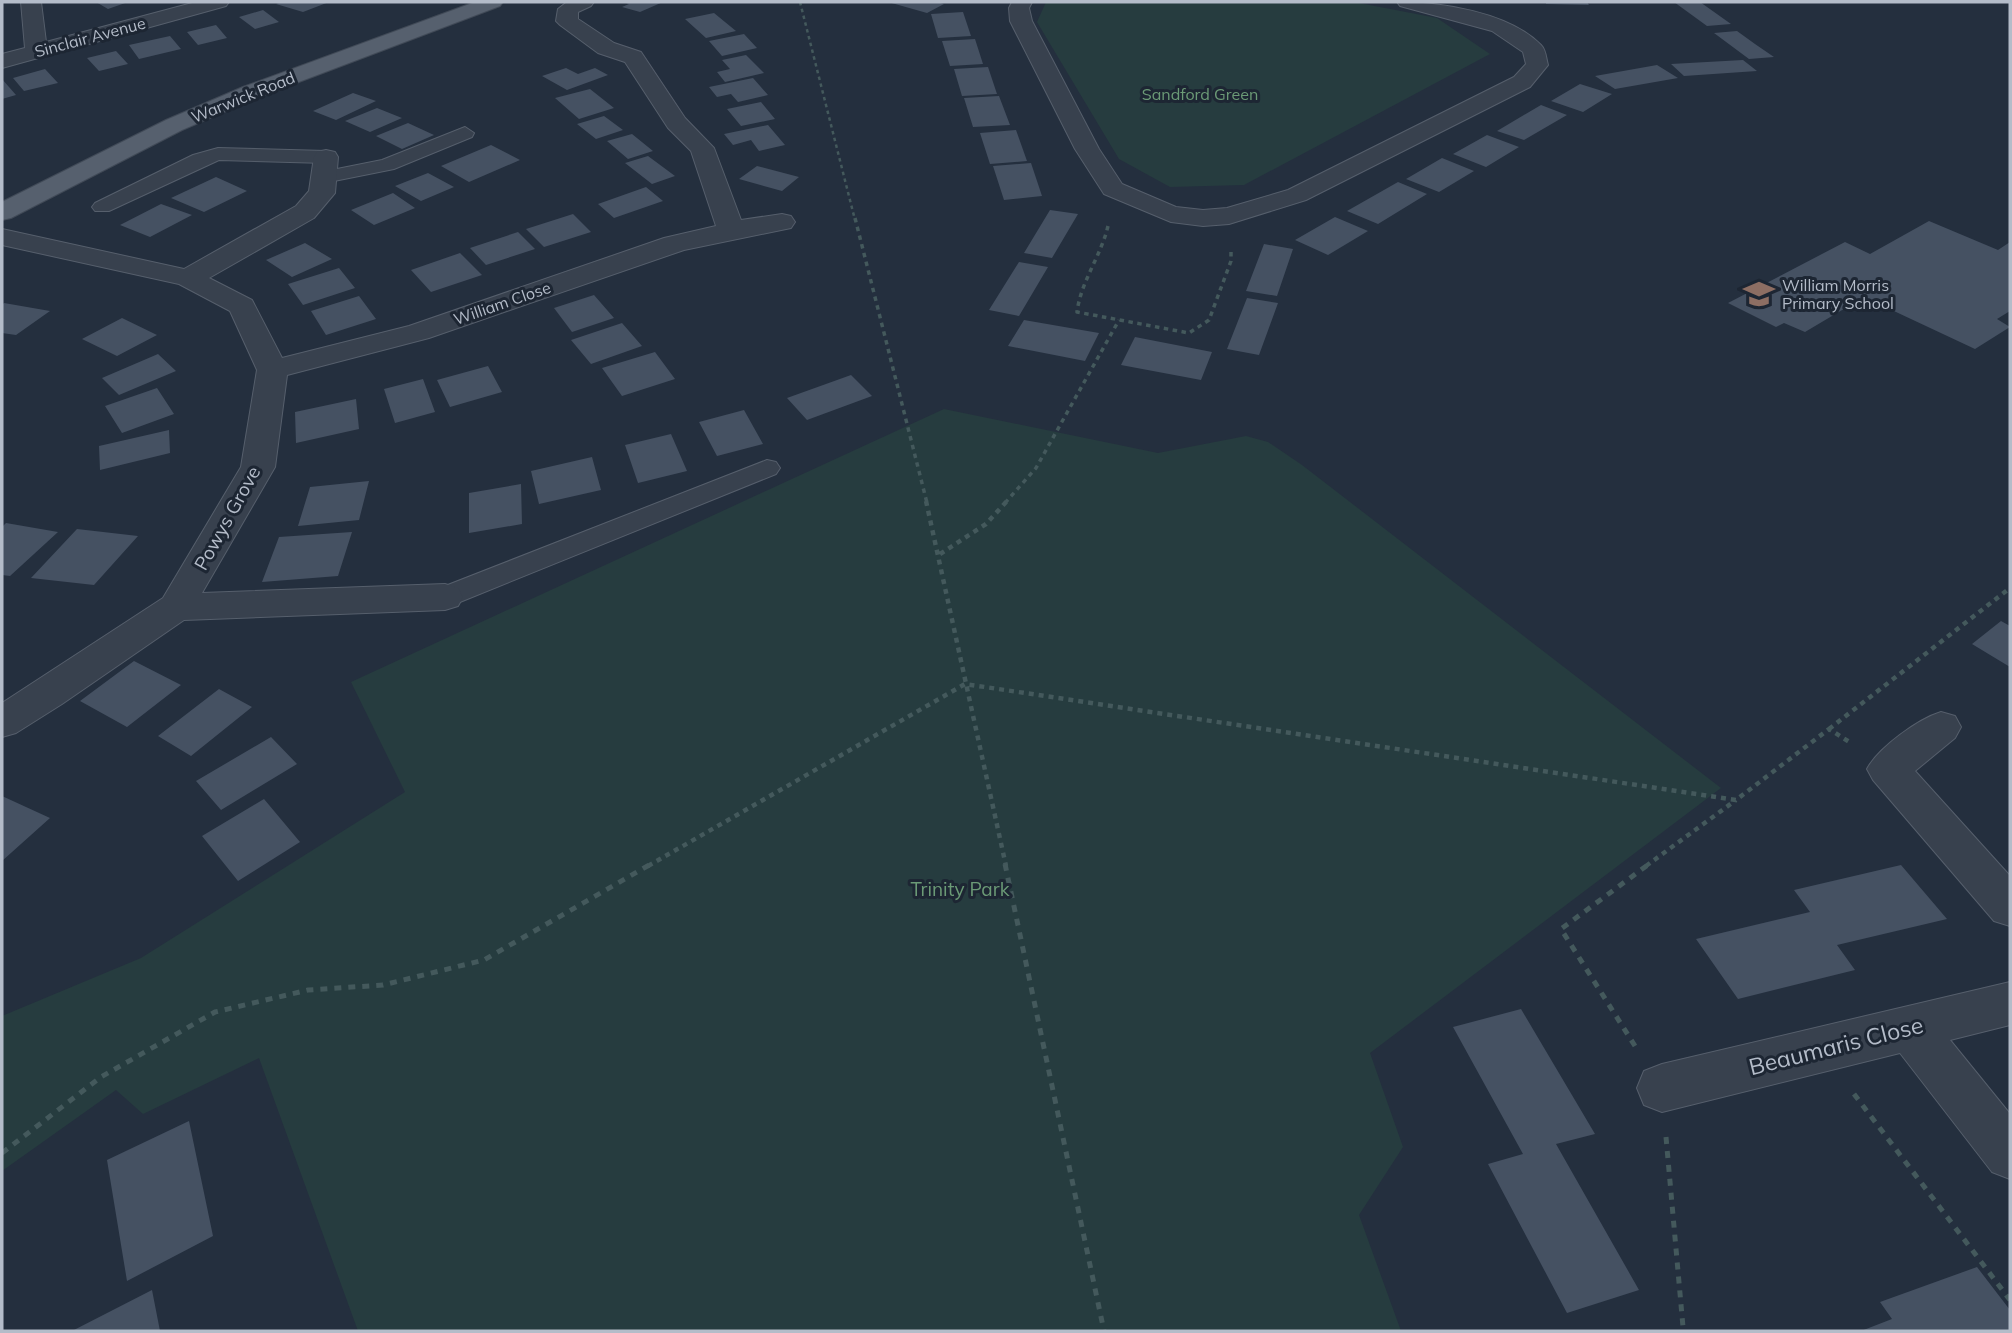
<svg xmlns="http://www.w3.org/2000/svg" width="2012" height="1333" font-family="Mulish,sans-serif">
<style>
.green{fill:#263c3f}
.building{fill:#455162}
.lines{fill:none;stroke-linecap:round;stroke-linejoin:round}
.service-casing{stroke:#565f6c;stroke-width:2}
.minor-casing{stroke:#565f6c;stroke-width:2}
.primary-casing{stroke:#414a57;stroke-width:2}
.path-far3{stroke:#44595c;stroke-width:2.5;stroke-dasharray:3.5 3.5;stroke-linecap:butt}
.path-far2{stroke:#44595c;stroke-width:3.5;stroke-dasharray:4.5 4.5;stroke-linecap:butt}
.path-far1{stroke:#44595c;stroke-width:4.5;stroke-dasharray:5 5;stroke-linecap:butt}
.path{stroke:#44595c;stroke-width:5;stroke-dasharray:7 7;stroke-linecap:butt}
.service{fill:#38414e;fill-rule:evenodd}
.minor{fill:#38414e;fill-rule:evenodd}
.primary{fill:#56606e;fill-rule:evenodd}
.labels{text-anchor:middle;stroke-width:6;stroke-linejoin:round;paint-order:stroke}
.far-street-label{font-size:16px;fill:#b4bcc9;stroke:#1d2633}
.far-park-label{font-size:16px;fill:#6b9a76;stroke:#1d2633}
.far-poi-label{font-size:16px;fill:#b4bcc9;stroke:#1d2633;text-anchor:start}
.street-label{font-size:19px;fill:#b4bcc9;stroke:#1d2633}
.park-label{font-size:19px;fill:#6b9a76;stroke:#1d2633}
.near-street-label{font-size:23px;fill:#b4bcc9;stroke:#1d2633}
</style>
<rect width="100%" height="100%" fill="#242f3e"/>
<!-- green -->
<path class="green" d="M1046,2h308l83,16 53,36 -246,131 -74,2 -51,-28 -82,-137z
M944,409l214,44 88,-17 22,6 34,23 419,323 -351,265 33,94 -44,68 42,116h-1043l-99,-273 -116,56 -27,-24 -114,81v-155l139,-58 264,-166 -54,-110z"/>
<!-- building -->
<path class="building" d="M96,2h32l-20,7z
M282,2h47l-26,10 -27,-8z
M623,2h40l-23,10 -18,-5 7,-3z
M888,2h49l7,2 -17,9z
M1546,2h41l2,3 -43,-1z
M1674,2h26l31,22 -24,2z
M263,10l16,12 -24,7 -16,-12z
M963,12l8,24 -33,2 -7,-24z
M714,13l22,18 -30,7 -21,-19z
M216,25l11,13 -29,7 -11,-13z
M1737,31l18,13 19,13 -25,2 -35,-26z
M744,34l13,14 -35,8 -13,-15z
M170,36l11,13 -42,10 -10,-14z
M975,39l8,25 -33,2 -8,-25z
M116,51l12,13 -29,7 -12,-13z
M746,55l18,18 -39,9 -8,-10 13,-3 -8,-9z
M1743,60l14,11 -73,5 -13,-12z
M1657,65l21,13 -63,11 -20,-13z
M988,67l9,27 -35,2 -8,-27z
M566,68l12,6 17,-6 13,7 -41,15 -25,-14z
M45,69l13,14 -34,8 -11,-13z
M753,78l15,17 -30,7 -7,-8 -14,3 -8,-10z
M2,79l14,16 -14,4z
M1580,84l32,10 -29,18 -32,-11z
M590,89l24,19 -35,11 -24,-21z
M353,93l23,8 -40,19 -23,-9z
M999,96l11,29 -37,2 -9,-29z
M761,102l14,17 -34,7 -14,-17z
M1541,105l26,10 -43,25 -27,-9z
M377,108l25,10 -32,14 -25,-11z
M604,116l19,14 -27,9 -19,-15z
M408,123l26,12 -32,14 -26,-13z
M768,125l17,20 -26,6 -8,-11 -18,5 -9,-11z
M1016,130l11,31 -37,3 -10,-31z
M632,134l21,17 -25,8 -21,-18z
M1487,135l32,12 -33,20 -33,-13z
M491,145l29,15 -51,22 -28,-16z
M648,156l27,20 -23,8 -27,-21z
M1442,158l32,13 -35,21 -33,-13z
M1031,163l11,33 -38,4 -11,-34z
M757,166l42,11 -17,14 -43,-12z
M428,173l26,14 -33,14 -26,-15z
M216,177l31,14 -43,21 -33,-14z
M1398,182l29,12 -49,30 -31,-13z
M646,187l17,14 -49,17 -16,-14z
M393,193l22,15 -41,17 -23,-15z
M161,204l31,11 -42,22 -30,-12z
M1050,210l28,4 -26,44 -28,-5z
M573,214l18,18 -47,15 -18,-18z
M1335,217l33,14 -40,24 -33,-15z
M1929,221l69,29 12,-8v69l-13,8 13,8 -35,22 -111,-52 -59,35 -21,-9 -8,4 -48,-24 117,-61 25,12z
M518,232l17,17 -49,16 -16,-17z
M305,243l27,16 -40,18 -26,-17z
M1264,244l29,5 -16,47 -31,-5z
M460,253l22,22 -51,17 -20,-22z
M1019,262l29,5 -29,49 -30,-6z
M339,268l16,20 -52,17 -15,-21z
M594,295l20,23 -42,14 -18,-24z
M359,296l17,23 -50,16 -15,-24z
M1247,298l31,5 -19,52 -32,-6z
M4,303l46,8 -34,24 -14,-2v-28z
M122,318l35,17 -40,21 -35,-17z
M1024,320l75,13 -14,28 -77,-15z
M622,323l20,23 -51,18 -20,-24z
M1135,337l77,15 -11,28 -80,-15z
M655,352l20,27 -53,17 -20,-28z
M158,354l18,17 -57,24 -17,-17z
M488,366l14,26 -52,15 -13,-27z
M851,375l21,21 -65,24 -20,-22z
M423,379l12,33 -40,11 -11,-34z
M157,388l17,26 -52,19 -17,-27z
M356,399l3,30 -63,14 -1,-31z
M744,410l19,34 -46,12 -18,-34z
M169,430l1,23 -70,17 -1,-24z
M671,434l16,37 -49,12 -13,-38z
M592,457l9,33 -62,14 -8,-33z
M369,481l-10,39 -61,6 12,-39z
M521,484l1,40 -53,9v-40z
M6,523l52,9 -48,44 -8,-1v-48z
M77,529l61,7 -44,49 -63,-7z
M352,532l-14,44 -76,6 17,-45z
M2001,621l9,5v41l-38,-23z
M134,661l47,24 -54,42 -47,-26z
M219,689l33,18 -61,49 -33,-20z
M271,737l26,27 -76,46 -25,-29z
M2,796l48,22 -48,43z
M264,799l36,43 -62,39 -36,-45z
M1901,865l46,54 -110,26 18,25 -117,29 -42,-60 114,-27 -16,-22z
M1521,1009l74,125 -39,10 83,146 -72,23 -79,-149 35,-10 -70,-127z
M189,1121l24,115 -86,45 -20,-121z
M1977,1267l33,43v21h-149l31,-12 -12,-17z
M152,1290l8,41h-88z"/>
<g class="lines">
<defs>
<path id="service" d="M465,127l9,6 -2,4 -78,32 -70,14 -10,-6 3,-4 65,-13z
M218,148l108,3 10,6 -10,6 -107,-3 -110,51h-14l-3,-4 3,-4 98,-48z
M767,460l9,2 4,6 -4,6 -321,130 -10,3 -10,-3 -4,-7 4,-7z"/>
<path id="minor" d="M21,2h20l5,40 150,-40h33l-3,4 -224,62v-14l23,-6z
M567,2h27l-3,4 -13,6v7l36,24 27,9 44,66 29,30 27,72 41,-6 9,2 4,6 -4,6 -107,22 -255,88 -142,37 -12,92 -73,126 243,-9 13,4 5,9 -5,9 -13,4 -261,10 -122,84 -46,29 -14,4v-34l161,-105 78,-131 16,-97 -27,-59 -51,-27 -177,-39v-16l182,40 112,-63 13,-15 5,-34 3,-5 9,-2 9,2 3,5 -3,36 -21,25 -105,60 43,22 30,58 127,-32 255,-88 52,-12 -25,-75 -23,-23 -43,-66 -27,-9 -38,-28 -4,-4 2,-12z
M1012,2h20l-3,6 3,13 67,128 23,35 54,23 27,3 24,-2 61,-18 226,-113 12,-13 -3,-12 -31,-21 -92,-25 -3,-4c43,0 112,10 144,43 5,5 5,13 7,20l-18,22 -224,113 -77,24 -26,2 -32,-4 -67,-28 -29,-45 -65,-128 -1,-13z
M1941,712l14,4 6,11 -6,11 -40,33 95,105v50l-16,-5 -121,-141 -6,-11c11,-21 51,-50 74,-57z
M2010,982v43l-60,15 60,74v65l-18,-7 -92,-119 -238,59 -18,-7 -7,-17 7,-17 18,-7z"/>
<path id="primary" d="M475,2h28l-3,4 -241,91 -77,33 -171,88 -9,2v-18l164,-82 77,-33z"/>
</defs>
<!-- service casing -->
<use href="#service" class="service-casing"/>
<!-- minor casing -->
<use href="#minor" class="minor-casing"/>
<!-- primary casing -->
<use href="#primary" class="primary-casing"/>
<!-- path-far3 -->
<path class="path-far3" d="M800,2l55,218"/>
<!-- path-far2 -->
<path class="path-far2" d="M855,218l72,285
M1108,226c-7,30 -27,55 -31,86l112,21 20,-13 22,-59v-9
M1005,503l31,-35 83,-148"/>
<!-- path-far1 -->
<path class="path-far1" d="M926,501l80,365
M940,554l46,-30 21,-23
M1829,729l181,-141
M648,866l317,-182 771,116 93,-71 22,14
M1646,866l90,-66"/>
<!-- path -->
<path class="path" d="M1005,864l99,467
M1635,1046l-74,-117 88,-65
M1854,1094l156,206
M1666,1137l17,190 -3,4
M2,1153l99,-76 114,-65 93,-22 75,-5 101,-25 167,-96"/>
<!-- service -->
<use href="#service" class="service"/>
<!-- minor -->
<use href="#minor" class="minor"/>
<!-- primary -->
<use href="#primary" class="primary"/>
</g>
<!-- icons -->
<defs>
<symbol id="school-bare" viewBox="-9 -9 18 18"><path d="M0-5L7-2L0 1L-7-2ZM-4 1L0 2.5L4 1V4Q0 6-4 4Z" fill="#8d6e63" stroke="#1d2633" stroke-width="2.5" paint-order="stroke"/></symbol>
</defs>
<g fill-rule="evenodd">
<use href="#school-bare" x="1737" y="272" width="44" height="44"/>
</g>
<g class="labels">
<!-- far-street labels -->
<g class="far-street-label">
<text transform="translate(90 37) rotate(-15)" y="6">Sinclair Avenue</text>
<text transform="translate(243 97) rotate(-22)" y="6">Warwick Road</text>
<text transform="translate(502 303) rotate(-19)" y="6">William Close</text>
</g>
<!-- far-park labels -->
<g class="far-park-label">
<text x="1200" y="100">Sandford Green</text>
</g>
<!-- far-poi labels -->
<g class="far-poi-label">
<text x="1782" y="291">William Morris<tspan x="1782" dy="18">Primary School</tspan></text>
</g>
<!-- street labels -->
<g class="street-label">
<text transform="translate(227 518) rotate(-61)" y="7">Powys Grove</text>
</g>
<!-- park labels -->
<g class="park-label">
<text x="960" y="896">Trinity Park</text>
</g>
<!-- near-street labels -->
<g class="near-street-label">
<text transform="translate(1836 1046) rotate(-14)" y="8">Beaumaris Close</text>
</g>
</g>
<!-- border -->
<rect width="2012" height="1333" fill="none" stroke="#b4bcc9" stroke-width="7"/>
</svg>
